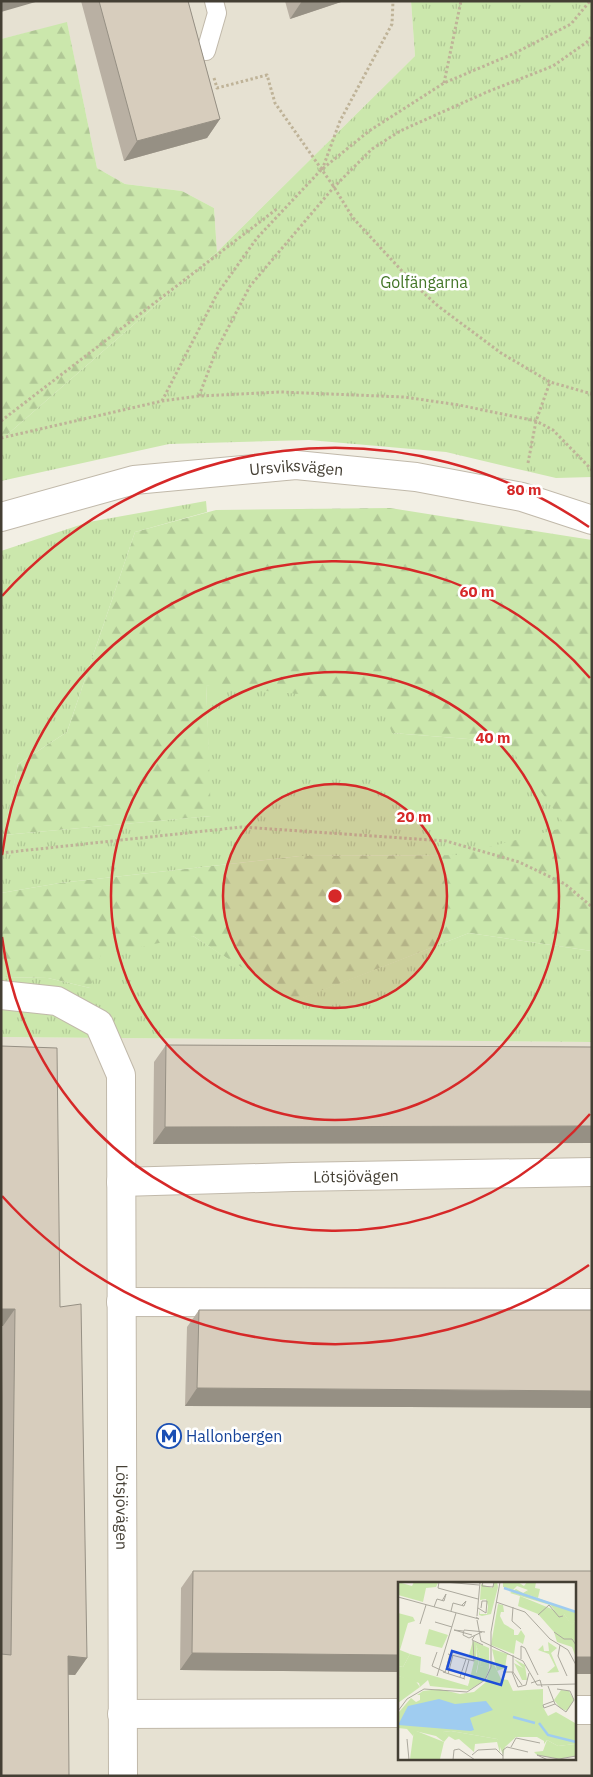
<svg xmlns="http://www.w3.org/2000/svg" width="593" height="1777" font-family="'IBM Plex Sans',sans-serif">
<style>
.residential{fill:#e6e1d2;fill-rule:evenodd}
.forest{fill:url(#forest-firs)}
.park{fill:url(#park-tufts)}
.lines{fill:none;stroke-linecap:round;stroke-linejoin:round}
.service-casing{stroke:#c1b9aa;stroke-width:20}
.minor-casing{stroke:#c1b9aa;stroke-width:30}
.tertiary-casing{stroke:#c1b9aa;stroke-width:30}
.path{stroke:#bfb398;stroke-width:3;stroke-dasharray:2.5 2.5;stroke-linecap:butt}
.service{stroke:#fff;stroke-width:18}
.minor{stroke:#fff;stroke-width:28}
.tertiary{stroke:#fff;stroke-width:28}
.wall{fill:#b9b0a3}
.shaded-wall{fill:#969084}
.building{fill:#d7cdbd;stroke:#969084}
.ring{fill:none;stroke:#d62828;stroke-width:2.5}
.labels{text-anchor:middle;stroke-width:5;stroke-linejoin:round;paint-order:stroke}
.park-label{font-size:16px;fill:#437628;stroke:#fff}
.street-label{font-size:16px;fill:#443f34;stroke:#fff}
.transit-label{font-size:16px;fill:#164399;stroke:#fff;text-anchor:start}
.inset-river{fill:none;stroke:#9fccf0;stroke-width:2.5}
.inset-road{fill:none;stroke:#aca99e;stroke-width:1}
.view{fill:#1d4ed8;fill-opacity:0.15;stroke:#1d4ed8;stroke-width:2.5}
.inset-edge{fill:none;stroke:#443f34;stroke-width:2.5}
.centre{fill:#d62828;stroke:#fff;stroke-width:2.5}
.ring-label{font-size:15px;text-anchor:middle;font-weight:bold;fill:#d62828;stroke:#fff;stroke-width:5;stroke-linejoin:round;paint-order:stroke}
</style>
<defs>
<pattern id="forest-firs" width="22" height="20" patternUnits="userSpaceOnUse" patternTransform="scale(1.25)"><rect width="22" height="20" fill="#cbe7ac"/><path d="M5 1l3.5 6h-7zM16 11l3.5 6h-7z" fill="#b0c795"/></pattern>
<pattern id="park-tufts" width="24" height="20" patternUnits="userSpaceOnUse" patternTransform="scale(1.25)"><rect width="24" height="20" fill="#cbe7ac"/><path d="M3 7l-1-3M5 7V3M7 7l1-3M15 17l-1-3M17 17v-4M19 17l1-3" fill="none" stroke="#b0c795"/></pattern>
</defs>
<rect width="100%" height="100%" fill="#f2efe4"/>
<!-- residential -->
<path class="residential" d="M1,1h410l4,55 -198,196 -3,-44 -32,-17 -57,-7 -28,-16 -30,-145 -66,16z
M1,1037l591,5v734h-591zM399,1583h175v175h-175z"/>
<!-- forest -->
<path class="forest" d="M67,22l30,146 28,16 57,7 32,17 3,44 -216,188v-401z
M390,508l202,32v411l-123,-18 -176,69 -100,-66 -103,52 -42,-10 -47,-1v-84l59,-10 240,-27 157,-1 49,-113 -114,-9 -186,-48 6,131 -208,19 14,-71 49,-32 68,-200 81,-22z"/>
<!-- park -->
<path class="park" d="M411,1h181v476l-36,1 -110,-26 -137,-12 -140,4 -168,37v-41l216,-188 198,-196z
M206,501l1,11 -72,20 -68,200 -49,32 -14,71 207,-19 -5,-131 175,17 11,31 114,9 60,85 -109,28 -157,1 -240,27 -59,10v-342l88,-29z
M469,933l123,18v91l-591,-5v-60l47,1 42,10 11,-33 92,-19 101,65z"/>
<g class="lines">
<defs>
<path id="service" d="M206,51l11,-38 -3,-12"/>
<g id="minor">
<path id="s1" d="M1,995l56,6 42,23 22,51 2,701"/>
<path id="s2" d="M121,1182l172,-5 299,-5"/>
<path d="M121,1302l471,1"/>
<path d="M574,1710h18"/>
<path d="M122,1714l277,-1"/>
</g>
<g id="tertiary">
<path id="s3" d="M1,517l133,-37 162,-15 120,12 106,20 70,23"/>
</g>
</defs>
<!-- service casing -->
<use href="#service" class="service-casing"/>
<!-- minor casing -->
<use href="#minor" class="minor-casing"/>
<!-- tertiary casing -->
<use href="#tertiary" class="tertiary-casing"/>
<!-- path -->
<path class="path" d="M214,78l3,10 50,-13 8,28 59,84 19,31 62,67 23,21 63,47 49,29 42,12
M444,83l17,-82
M322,170l18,-49 52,-97 1,-23
M199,396l17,-45 34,-65 84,-99 38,-38 28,-18 87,-39 66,-26 34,-24 5,-6
M162,401l55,-107 40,-56 64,-68 48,-39 75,-48 71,-30 56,-29 19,-23
M1,421l277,-213
M1,438l161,-37 37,-5 82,-4 123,5 55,8 77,16 17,9 39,40
M528,463l8,-42 14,-39
M1,853l241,-26 204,14 73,21 46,22 27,23"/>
<!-- service -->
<use href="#service" class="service"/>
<!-- minor -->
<use href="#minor" class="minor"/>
<!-- tertiary -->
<use href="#tertiary" class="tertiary"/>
</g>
<!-- wall -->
<path class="wall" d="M81,1h107l32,118 -13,19 -83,23z
M285,1h59l-54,18z
M166,1045l426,2 -439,97 1,-82z
M1,1046l59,261 27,351 -12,17h-7l-67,101v-306l2,-144z
M199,1310h393v98l-407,-2 2,-79z
M193,1571h399v103h-18v-91h-175v89l-219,-2 1,-82z"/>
<!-- shaded-wall -->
<path class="shaded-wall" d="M1,1h38l-38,11z
M302,1h42l-54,18z
M220,119l-13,19 -83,23 13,-20z
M592,1126v17l-439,1 12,-17z
M1,1309h14l-12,17h-2z
M197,1388l395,3v17l-407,-2z
M192,1653l207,2v17l-219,-2z
M68,1656l19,2 -12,17 -19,-1z
M574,1657h18v17h-18z"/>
<!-- building -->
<path class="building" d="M99,1h89l32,118 -83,22z
M166,1045l426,2v79l-427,1z
M1,1046l56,2 3,259 21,-3 6,354 -19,-2 1,120h-68v-122l10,1 4,-346h-14z
M199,1310h393v81l-395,-3z
M193,1571h399v86h-18v-74h-175v72l-207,-2z"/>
<!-- distance rings -->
<circle cx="335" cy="896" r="112" fill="#d62828" fill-opacity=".12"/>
<g class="ring">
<circle cx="335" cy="896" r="112"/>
<circle cx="335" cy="896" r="224"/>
<path d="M590 1114A336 336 0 0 1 2 937M2 855A336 336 0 0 1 590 678"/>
<path d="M589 1265A448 448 0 0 1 2 1196M2 596A448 448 0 0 1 589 527"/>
</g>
<!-- icons -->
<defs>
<symbol id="metro-ring" viewBox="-11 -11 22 22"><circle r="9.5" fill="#fff" stroke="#1a4fb4" stroke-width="1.5"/><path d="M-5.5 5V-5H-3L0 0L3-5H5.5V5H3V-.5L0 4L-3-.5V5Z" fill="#1a4fb4"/></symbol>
</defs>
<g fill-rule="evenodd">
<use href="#metro-ring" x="155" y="1422" width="28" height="28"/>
</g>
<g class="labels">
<!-- park labels -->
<g class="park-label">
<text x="424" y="288">Golfängarna</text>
</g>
<!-- street labels -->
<g class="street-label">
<text dy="6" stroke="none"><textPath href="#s3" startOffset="301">Ursviksvägen</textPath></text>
<text dy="6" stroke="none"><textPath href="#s2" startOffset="235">Lötsjövägen</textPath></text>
<text dy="6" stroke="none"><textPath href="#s1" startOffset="592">Lötsjövägen</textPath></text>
</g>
<!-- transit labels -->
<g class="transit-label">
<text x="186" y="1442">Hallonbergen</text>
</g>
</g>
<!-- overview -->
<g transform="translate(398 1582)">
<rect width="178" height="178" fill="#f2efe4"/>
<path d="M96,0h3l1,5 -7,27 -9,2 -3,-1v-5l1,4h7l1,-8 -2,-7 -6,1 1,-16 11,4zM105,0h15l6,4 3,-4h9l-1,6 5,1 -2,9 -12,-4 2,-4 -11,-4 -4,4 -10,-3zM122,14l44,18 8,11 3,-4v34l-3,-8 -15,-5 -3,-10 -16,-18 -20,-8zM31,47l19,6 -6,13 -17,-4zM16,148l30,12 -4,17h-30z" fill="#cbe7ac"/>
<path d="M0,0l14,4 2,-4 24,1 -2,4 -10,1 -3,14 -25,-7zM118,7l7,4 5,-3 -1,4 48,18v9l-3,5 -8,-12 -5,1 -9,-10 -40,-12zM100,22l5,1 1,7h-3l-1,4 4,8 10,6v5h4l3,-5 4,6 -2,8 -7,-4 -2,14 -23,-9zM150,60l9,6 -6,5 8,19 -12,1 8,-7 -6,-12 -11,-4 5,-5 1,6h5zM78,63l4,10 -4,18 7,-6 -3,-1 1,-7 8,10 -4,11 -16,10 -39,-4 -2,-6 -8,7 -1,-4 -21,-7v-10l5,1 7,-13 11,3 -1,15 48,14 9,-28zM94,67l19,6h-4l-2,13 -8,3zM116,77l11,6 2,15h-5l-8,-17 9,5zM145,107v20l6,11 8,1v4l-15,-8 -31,-26zM53,149l46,8 3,4v10l-3,-11 -22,2 -1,8 -15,-13 -4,1 -13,-8zM149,158l11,6 17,-2v12l-16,3 -22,-4 -3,-3 9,-1z" fill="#cbe7ac"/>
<path d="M0,94l17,4 5,7 -22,16z" fill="#cbe7ac"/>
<path d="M0,31l15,4 2,4 -7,2 -8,27 10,4 -7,13 -5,-1zM75,59l16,7v21l-8,-9 -1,6 4,1 -8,10 4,-22 -4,-10v19l-8,23 7,-30 -6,-2zM94,78l9,19 7,1 5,11 9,1 9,8h8l9,16 8,-4 19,11v21l-17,2 -11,-6 -3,4v-3l-7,-4h-21l-11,10 -2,8 -6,-16 -46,-8 -8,1 6,4 -5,6 -8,-6 -21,-5 -2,5 -6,-7 -9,-1 1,-16 12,-14 5,4 4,-2v-5h-3l6,-4 16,-2 21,5 14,-2 12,-10zM163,108l8,1 5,9 -7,11 -7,-3 -6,-8z" fill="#cbe7ac"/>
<path d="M41,117l16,5 31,-3 7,9 -23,8 4,12 -3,1 -73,-6 10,-19z" fill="#9fccf0"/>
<path class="inset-river" d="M106,6l72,24M115,135l22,6M141,141l9,12 28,7"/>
<path class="inset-road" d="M41,0l-1,6 40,11M46,0l35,3M85,0l-1,4 11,1 1,-5M0,15l81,22 -3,-2M98,20l29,10 25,27 18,11 8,15M36,25l3,-8 7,2 2,-7 -4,7M115,25l-1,14 9,8M80,26l8,5 1,-12h-5l-1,7M53,29l2,-8 11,3 2,-5 -4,4M140,33l11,-10 10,12 4,-1M79,34l3,-34M79,38l4,21 42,20 14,24 39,-1M37,40l17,5M22,42l6,-19M65,49l-9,-1 18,5M84,50l-13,6 -6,-3 1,-5 21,2M156,50l10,7h8l4,6M77,53l-3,5 11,5M162,63l-2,11 9,20M39,70l-5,14 13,6M50,72l26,7 -1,-20M123,77v-13l4,2 13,27M45,90l22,7M105,90h10v-17M114,90l6,15 8,-2 3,-12M115,90l9,13M47,91l5,-19M50,92l5,-19M39,94l19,-63M62,95l6,-18M66,96l5,-18M133,101l9,-3 2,7M150,104l7,18 11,8 8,-12 -4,-9 -13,-2M156,119l-11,4 1,3 11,-4M0,129l9,-12 17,-10 43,3 18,-12 6,-13v-35l9,-50M9,157l2,21M113,165l5,-9 24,5M74,173l6,-5 18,-1 7,7M55,178l1,-10 5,-1 16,11M105,178v-10l4,-3 21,5M150,178l-11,-5 22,4 17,-3"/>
<path class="view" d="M54,69l54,16 -5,18 -54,-16z"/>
<rect width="178" height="178" class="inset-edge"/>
</g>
<circle cx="335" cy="896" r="8" class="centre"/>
<g class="ring-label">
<text x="524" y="495">80 m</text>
<text x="477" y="597">60 m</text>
<text x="493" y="743">40 m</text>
<text x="414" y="822">20 m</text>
</g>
<!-- border -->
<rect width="593" height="1777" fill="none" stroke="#443f34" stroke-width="5"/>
</svg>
